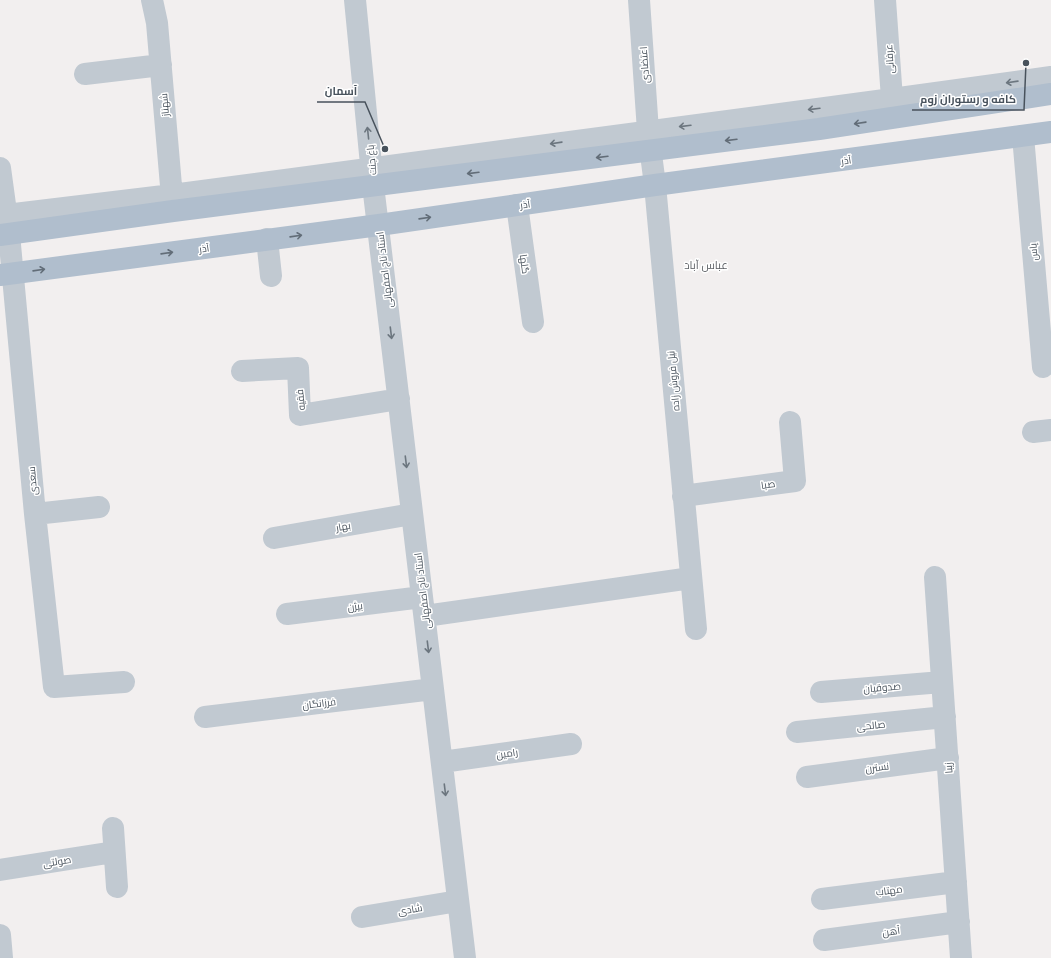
<svg xmlns="http://www.w3.org/2000/svg" width="1051" height="958" font-family="'Fira Sans',Cairo,sans-serif">
<style>
.lines{fill:none;stroke-linecap:round;stroke-linejoin:round}
.minor{stroke:#c1c9d1;stroke-width:22}
.major{stroke:#b0becd;stroke-width:22}
.oneway{stroke:#6c767f}
.oneway2{stroke:#626d78}
.labels{text-anchor:middle;stroke-width:3;stroke-linejoin:round;paint-order:stroke}
.street-label{font-size:10px;fill:#48525c;stroke:#fff}
.neighbourhood-label{font-size:11px;fill:#5c5f64;stroke:#fff}
.leader{fill:none;stroke:#48525c;stroke-width:1.5}
.callout-dot{fill:#48525c;stroke:#fff;stroke-width:1.5}
.callout-label{font-size:11px;text-anchor:middle;font-weight:bold;fill:#48525c;stroke:#fff;stroke-width:3;stroke-linejoin:round;paint-order:stroke}
</style>
<rect width="100%" height="100%" fill="#f2efef"/>
<g class="lines">
<!-- minor -->
<path class="minor" d="M152,0l5,23 16,186
M355,0l18,185 92,773
M639,0l9,131 7,54 41,444
M885,0l8,113
M85,74l76,-9
M1023,136l20,231
M0,168l9,66 26,280 19,173 70,-5
M517,205l16,117
M6,215l166,-20 720,-96 159,-22
M267,239l4,37
M242,371l56,-3 2,47 99,-16
M1033,432l18,-2
M683,496l112,-15 -5,-59
M35,514l64,-7
M274,538l138,-24
M935,577l26,381
M287,614l135,-17
M425,616l266,-38
M821,692l121,-10
M205,717l228,-28
M797,732l148,-15
M442,762l129,-18
M807,777l141,-19
M113,828l4,59
M0,870l114,-18
M822,899l134,-17
M362,917l96,-16
M0,935l2,23
M824,940l135,-18"/>
<!-- major -->
<path class="major" d="M0,235l173,-24 646,-82 232,-35
M0,275l379,-50 276,-40 396,-53"/>
</g>
<!-- one-way arrows -->
<defs><path id="oneway-shaft" d="M-6 0H5M1.5-3L5.5 0L1.5 3" fill="none" stroke-width="1.6" stroke-linecap="round" stroke-linejoin="round"/></defs>
<g class="oneway">
<use href="#oneway-shaft" transform="translate(1012 82) rotate(172)"/>
<use href="#oneway-shaft" transform="translate(814 109) rotate(173)"/>
<use href="#oneway-shaft" transform="translate(685 126) rotate(173)"/>
<use href="#oneway-shaft" transform="translate(368 133) rotate(-96)"/>
<use href="#oneway-shaft" transform="translate(556 143) rotate(172)"/>
<use href="#oneway-shaft" transform="translate(391 333) rotate(83)"/>
<use href="#oneway-shaft" transform="translate(406 462) rotate(83)"/>
<use href="#oneway-shaft" transform="translate(428 647) rotate(83)"/>
<use href="#oneway-shaft" transform="translate(445 790) rotate(83)"/>
</g>
<g class="oneway2">
<use href="#oneway-shaft" transform="translate(860 123) rotate(172)"/>
<use href="#oneway-shaft" transform="translate(731 140) rotate(173)"/>
<use href="#oneway-shaft" transform="translate(602 157) rotate(173)"/>
<use href="#oneway-shaft" transform="translate(473 173) rotate(173)"/>
<use href="#oneway-shaft" transform="translate(425 218) rotate(-8)"/>
<use href="#oneway-shaft" transform="translate(296 236) rotate(-8)"/>
<use href="#oneway-shaft" transform="translate(167 253) rotate(-8)"/>
<use href="#oneway-shaft" transform="translate(39 270) rotate(-8)"/>
</g>
<g class="labels">
<!-- street labels -->
<g class="street-label">
<text transform="translate(889 59) rotate(-94)" y="4">عرفانی</text>
<text transform="translate(644 65) rotate(-94)" y="4">اعتضادی</text>
<text transform="translate(164 105) rotate(-95)" y="4">شهناز</text>
<text transform="translate(371 160) rotate(-96)" y="4">باغ جنت</text>
<text transform="translate(846 160) rotate(-8)" y="4">آذر</text>
<text transform="translate(525 204) rotate(-8)" y="4">آذر</text>
<text transform="translate(204 248) rotate(-8)" y="4">آذر</text>
<text transform="translate(1033 252) rotate(-95)" y="4">یاس</text>
<text transform="translate(525 264) rotate(83)" y="4">گلها</text>
<text transform="translate(384 270) rotate(-97)" y="4">استاد تاج اصفهانی</text>
<text transform="translate(673 381) rotate(-95)" y="4">نیل فروش زاده</text>
<text transform="translate(300 400) rotate(-96)" y="4">فقیه</text>
<text transform="translate(32 481) rotate(-95)" y="4">سعدی</text>
<text transform="translate(768 484) rotate(-8)" y="4">صبا</text>
<text transform="translate(343 526) rotate(-10)" y="4">بهار</text>
<text transform="translate(422 591) rotate(-97)" y="4">استاد تاج اصفهانی</text>
<text transform="translate(355 606) rotate(-7)" y="4">بیژن</text>
<text transform="translate(882 687) rotate(-5)" y="4">صدوقیان</text>
<text transform="translate(319 703) rotate(-7)" y="4">فرزانگان</text>
<text transform="translate(871 725) rotate(-6)" y="4">صالحی</text>
<text transform="translate(507 753) rotate(-8)" y="4">رامین</text>
<text transform="translate(877 767) rotate(-8)" y="4">نسترن</text>
<text transform="translate(948 768) rotate(-94)" y="4">زیبا</text>
<text transform="translate(57 861) rotate(-9)" y="4">صولتی</text>
<text transform="translate(889 890) rotate(-7)" y="4">مهتاب</text>
<text transform="translate(410 909) rotate(-10)" y="4">شادی</text>
<text transform="translate(891 931) rotate(-8)" y="4">آهن</text>
</g>
<!-- neighbourhood labels -->
<g class="neighbourhood-label">
<text x="706" y="269">عباس آباد</text>
</g>
</g>
<!-- callouts -->
<path class="leader" d="M385 149L365 102H317M1026 63L1024 110H912"/>
<g class="callout-dot">
<circle cx="385" cy="149" r="4"/>
<circle cx="1026" cy="63" r="4"/>
</g>
<g class="callout-label">
<text x="341" y="95">آسمان</text>
<text x="968" y="103">کافه و رستوران زوم</text>
</g>
</svg>
